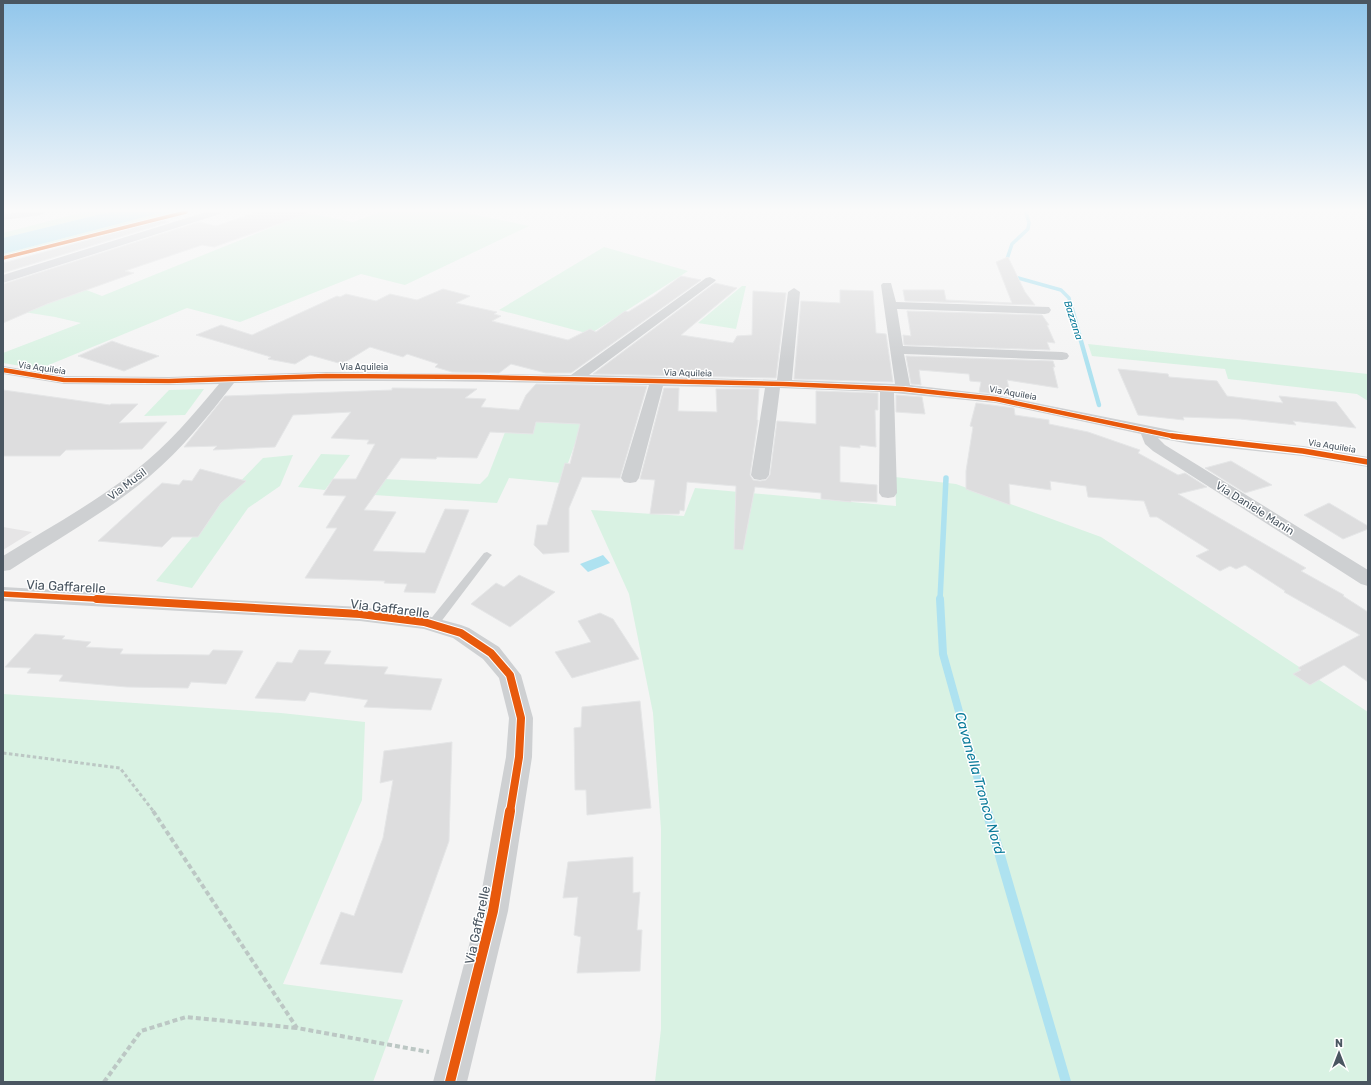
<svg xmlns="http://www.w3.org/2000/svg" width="1371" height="1085" font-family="Rubik,sans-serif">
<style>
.education{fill:#e6e5e6}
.green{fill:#d9f2e3}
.water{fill:#aee2f0}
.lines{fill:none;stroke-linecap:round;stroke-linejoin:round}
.stream-far4{stroke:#aee2f0;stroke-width:3.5}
.stream-far3{stroke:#aee2f0;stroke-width:4.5}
.stream-far2{stroke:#aee2f0;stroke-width:5.5}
.stream-far1{stroke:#aee2f0;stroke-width:8}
.stream{stroke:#aee2f0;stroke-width:10}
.building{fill:#ddddde;stroke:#e5e6e7}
.path-far1{stroke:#bcc7c4;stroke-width:3;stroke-dasharray:3.5 2.5;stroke-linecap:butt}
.path{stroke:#bcc7c4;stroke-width:4;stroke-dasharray:5 3;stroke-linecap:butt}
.service{fill:#ced0d2;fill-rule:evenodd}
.minor{fill:#ced0d2;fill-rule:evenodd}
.secondary{fill:#ced0d4;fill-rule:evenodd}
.cycleway-far4-casing{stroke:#fff;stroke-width:5}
.cycleway-far3-casing{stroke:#fff;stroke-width:6}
.cycleway-far2-casing{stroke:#fff;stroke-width:8}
.cycleway-far1-casing{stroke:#fff;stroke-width:10}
.cycleway-casing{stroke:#fff;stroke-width:12}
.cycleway-far4{stroke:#e8590c;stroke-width:3.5}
.cycleway-far3{stroke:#e8590c;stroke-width:4.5}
.cycleway-far2{stroke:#e8590c;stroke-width:5.5}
.cycleway-far1{stroke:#e8590c;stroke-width:8}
.cycleway{stroke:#e8590c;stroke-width:10}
.labels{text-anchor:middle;stroke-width:3;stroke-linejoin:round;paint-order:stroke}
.far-street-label{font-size:9px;fill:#4a5661;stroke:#fff}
.far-water-label{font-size:10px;font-style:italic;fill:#0c7c9b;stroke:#fff}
.street-label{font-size:11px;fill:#4a5661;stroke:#fff}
.near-street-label{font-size:13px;fill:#4a5661;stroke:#fff}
.near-water-label{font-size:14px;font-style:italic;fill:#0c7c9b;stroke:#fff}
</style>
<rect width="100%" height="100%" fill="#f4f4f4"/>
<!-- education -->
<path class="education" d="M3,527l29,5 -29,18z"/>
<!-- green -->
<path class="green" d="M84,212h25l-106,26v-5z
M164,212h17l-178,44v-2z
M380,212h82l67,14 -124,59 -44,-11 -121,48 -53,-14 -148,61 -36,-6v-10l78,-30 -26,-6 -49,-8 70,-23 26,10 205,-83 46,9z
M604,247l84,24 -98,63 -91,-24z
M742,286h4l-10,43 -38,-6z
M1088,344l280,30v27l-11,-7 -129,-15 -3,-10 -133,-13z
M204,389l-19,26 -41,1 25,-26z
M583,421l-22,62 -52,-5 -12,25 -123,-8 10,-16 96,5 8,-8 21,-54z
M321,454l29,1 -25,35 -27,-3z
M293,455l-13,31 -32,22 -56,80 -36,-7 74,-89 33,-34z
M895,477l61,7 145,53 267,175v370h-713l6,-53v-200l-8,-116 -24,-119 -38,-84 93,6 11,-28 201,18z
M3,694l278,19 84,9 -3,78 -79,184 120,16 -30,82h-370z"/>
<!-- water -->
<path class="water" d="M109,212h55l-161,42v-16z
M603,555l7,8 -22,9 -8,-8z"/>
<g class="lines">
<!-- stream-far4 -->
<path class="stream-far4" d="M1005,265l7,-21 16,-15 1,-6 -3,-11
M1011,276l50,14 8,8 3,12"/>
<!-- stream-far3 -->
<path class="stream-far3" d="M1072,309l27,96"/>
<!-- stream-far2 -->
<path class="stream-far2" d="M940,600l6,-122"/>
<!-- stream-far1 -->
<path class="stream-far1" d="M940,599l3,55 44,158"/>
<!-- stream -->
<path class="stream" d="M987,811l79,271"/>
</g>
<!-- building -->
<path class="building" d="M256,212h50l1,2 -93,33 -12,-2 -77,26 9,2 -87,31 -44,19v-39l196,-62 17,4z
M162,220l7,2 -166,51v-10z
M1008,257l17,35 10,13 -130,-4 -2,-11h41l2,10 66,3 -16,-41z
M681,276l20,4 -130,93h-25l-35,-9 -12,9 -47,-1 -17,-5 3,-3 -31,-10 -4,3 -33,-10 -28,17 -32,-9 -15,9 -27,-5 3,-2 -75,-22 25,-10 31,10 85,-39 3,1 6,-3 30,7 14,-7 27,6 26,-11 27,7 -14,7 41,9 -3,2 7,2 -9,5 76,19 22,-11 6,3 29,-21 3,1 26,-16z
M715,283l22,5 -56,47 52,8 4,-7 15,-1 1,-44 33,2 -10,85 -183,-4z
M840,290l33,1 3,42 10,1 7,48 -99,-3 7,-78 39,2z
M907,311l135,4 7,10h-2l8,18 -8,-1 3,8 -146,-5 -1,-10 8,1z
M112,341l14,5 33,10 -35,15 -46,-15z
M906,356l147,5 2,6h-2l5,21 -51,-8 4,16 -32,-4 2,-10 -11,-1 -1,-7 -50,-4 2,15 -10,-1z
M1118,369l50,5 1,3 48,4 10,15 56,7 -4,-7 57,6 20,26 -63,-7 3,4 -56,-6 -57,-2 1,3 -46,-5z
M536,384l111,2 -27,92 -38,-1 -13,31v44l-26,2 -9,-9 3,-20h10l18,-62 5,1 10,-40 -44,-2 -3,12 -43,-2 -13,26 -40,-1 -1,2 -35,-1 -37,52 32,2 -23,39 52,2 20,-44 24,1 -34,83 -31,-1 3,-8 -23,-1 1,-2 -80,-3 32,-50h-11l20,-32 -23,-1 10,-16h23l19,-35h-8l2,-4 -38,-2 20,-26 -58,3 -18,32 -62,3 4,-4 -33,1 41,-51 167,-6v-2l85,1 -12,9 21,1 -5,8 38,3 7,-15z
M664,388h15l-1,23 39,1 -1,-23h43l-2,31h1l-8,55 3,5 7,1 6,-1 4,-5 7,-54 39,3v-33l62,2v17h-3l1,37 -16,-2v3l-20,-2v36l37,3v17l-26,-1v1l-30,-3v-6l-66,-6 -12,63 -9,-1 2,-63 -49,-4 -3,29 -4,-1 -1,4h-29l5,-34 -15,-1z
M3,390l107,15 1,-1h27l-19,19 48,-1 -25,27 -76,1 -6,6h-57z
M896,395l26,2 3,17 -29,-2z
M976,403l38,5 1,7 34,5v4l39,8 52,18 -2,3 40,22 7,-2 22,14 -29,7 128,74 -5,3 43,24 -1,1 25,16v70l-24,-17 -34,20 -17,-11 8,-4 -3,-2 62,-33 -76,-43 1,-1 -40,-26 -9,4 -6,-3 -10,5 -24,-15 13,-6 -52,-33h-7l-6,-16 -56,-4 -2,-11 -36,-5 1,9 -42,-6 1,21 -44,-16v-18l7,-44 -3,-1z
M1231,461l41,24 -27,8 -40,-25z
M200,469l46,12 -25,22 -23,34h-26l-10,10 -64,-6 64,-58 17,2 4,-5 9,1z
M1329,503l39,23v3l-25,10 -39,-24z
M519,575l36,17 -45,35 -39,-23 25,-21 8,4z
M600,613l13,6 26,40 -67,19 -17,-26 36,-10 -13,-21z
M35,634l30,2 -3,3 29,3 -5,5 37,2 -3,5 89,1 4,-5 30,1 -17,33 -35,-2 -3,6 -61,-1 -68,-6 4,-6 -36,-2 4,-5 -26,-1z
M299,650l32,1 -7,13 64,3 -4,7 58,5 -11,31 -67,-3 4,-7 -58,-8 -5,9 -50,-3 22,-36 15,1z
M640,701l11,107 -64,7 -1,-25h-11l-1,-62 7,-1 1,-20z
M452,742l-3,99 -47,132 -82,-9 21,-52 13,4 29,-78 10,-58 -13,3 4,-32z
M633,857v36l7,-1 -3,38h5l-2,41 -63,2 4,-36 -7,-2 4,-38 -15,1 5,-36z"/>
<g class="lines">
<!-- path-far1 -->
<path class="path-far1" d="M3,753l117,15 34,44"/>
<!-- path -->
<path class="path" d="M153,811l144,217 132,24
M104,1082l37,-51 45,-14 111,11"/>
<!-- service -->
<path class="service" d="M487,552l5,3 -2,2 -53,70h-8l-1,-3 1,-3 55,-68z"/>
<!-- minor -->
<path class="minor" d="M22,212h24l-5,3 -38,5v-6z
M710,277l6,3 -2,2 -125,93 188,5 11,-88 6,-4 6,4 -8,88 103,4 -14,-99 2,-2h8l5,19 153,5 2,3 -2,3 -4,1 -148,-5 6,37 159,6 5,1 2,3 -2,3 -5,1 -158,-6 6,31 86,10 194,39 113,12 65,11v10l-65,-11 -113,-12 -32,-6 7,7 203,125v16l-7,-2 -208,-133 -8,-7 -4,-10 -145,-31 -102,-10 3,100 -3,4 -6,1 -6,-1 -3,-4 1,-101 -100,-4 -11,87 -3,4 -6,1 -6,-1 -3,-4 14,-87 -102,-2 -24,92 -3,4 -6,1 -6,-1 -3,-4 28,-93c-138,-3 -277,-6 -415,-2 -26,33 -52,66 -84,93 -43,36 -93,63 -140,94l-7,1v-15c45,-28 92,-53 133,-86 32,-25 58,-56 83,-86l-50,1 -105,-1 -61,-10v-8l61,10 105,1 157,-5 245,3 135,-97z
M3,587l357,20 64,8 37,10 8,3 30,19 22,28 12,43 -1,39 -24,154 -41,171h-34l45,-171 28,-154 3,-39 -10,-40 -16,-19 -30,-21 -29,-9 -64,-8 -357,-20z"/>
<!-- secondary -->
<path class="secondary" d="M206,212h16l-2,2 -217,69v-8z"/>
<defs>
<path id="cycleway-far4" d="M3,258l183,-46"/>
<path id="cycleway-far3" d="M3,370l61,10 105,1 157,-5 153,1 305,7 119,5 93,10 181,38"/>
<path id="cycleway-far2" d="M1172,436l131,15 65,11
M3,594l111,6"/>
<path id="cycleway-far1" d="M97,599l263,15 64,8 37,11 30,20 19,22 11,43 -2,39 -9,55"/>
<path id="cycleway" d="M450,1082l43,-171 17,-100"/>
</defs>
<!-- cycleway-far4 casing -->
<use href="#cycleway-far4" class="cycleway-far4-casing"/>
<!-- cycleway-far3 casing -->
<use href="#cycleway-far3" class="cycleway-far3-casing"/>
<!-- cycleway-far2 casing -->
<use href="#cycleway-far2" class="cycleway-far2-casing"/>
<!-- cycleway-far1 casing -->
<use href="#cycleway-far1" class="cycleway-far1-casing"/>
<!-- cycleway casing -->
<use href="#cycleway" class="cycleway-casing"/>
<!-- cycleway-far4 -->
<use href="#cycleway-far4" class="cycleway-far4"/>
<!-- cycleway-far3 -->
<use href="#cycleway-far3" class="cycleway-far3"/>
<!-- cycleway-far2 -->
<use href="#cycleway-far2" class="cycleway-far2"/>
<!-- cycleway-far1 -->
<use href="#cycleway-far1" class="cycleway-far1"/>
<!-- cycleway -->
<use href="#cycleway" class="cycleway"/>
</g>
<!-- sky -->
<linearGradient id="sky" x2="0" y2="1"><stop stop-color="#91c6eb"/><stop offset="0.58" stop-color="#fafafa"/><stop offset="1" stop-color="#fafafa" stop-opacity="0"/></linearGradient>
<rect width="1371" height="363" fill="url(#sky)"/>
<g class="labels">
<!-- far-street labels -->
<g class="far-street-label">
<text x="364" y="370">Via Aquileia</text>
<text transform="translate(42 368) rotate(8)" y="3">Via Aquileia</text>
<text transform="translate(688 373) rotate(1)" y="3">Via Aquileia</text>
<text transform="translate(1013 393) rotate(10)" y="3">Via Aquileia</text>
<text transform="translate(1332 446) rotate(9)" y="3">Via Aquileia</text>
</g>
<!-- far-water labels -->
<g class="far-water-label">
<text transform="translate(1074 320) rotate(72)" y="4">Bazzana</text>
</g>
<!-- street labels -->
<g class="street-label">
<text transform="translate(127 484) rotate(-37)" y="4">Via Musil</text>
<text transform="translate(1255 508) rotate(32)" y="4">Via Daniele Manin</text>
</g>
<!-- near-street labels -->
<g class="near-street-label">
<text transform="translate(66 586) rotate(3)" y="5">Via Gaffarelle</text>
<text transform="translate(390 608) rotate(7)" y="5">Via Gaffarelle</text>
<text transform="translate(477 925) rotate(-78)" y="5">Via Gaffarelle</text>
</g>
<!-- near-water labels -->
<g class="near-water-label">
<text transform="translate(980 783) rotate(74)" y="5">Cavanella Tronco Nord</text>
</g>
</g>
<!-- border -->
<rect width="1371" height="1085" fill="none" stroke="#4a5661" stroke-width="8"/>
<!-- north arrow -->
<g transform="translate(1339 1053)" stroke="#ffffff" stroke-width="3" paint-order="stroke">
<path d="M0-3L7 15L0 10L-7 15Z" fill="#4a5661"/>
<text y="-6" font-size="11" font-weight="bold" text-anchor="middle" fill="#4a5661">N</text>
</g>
</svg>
